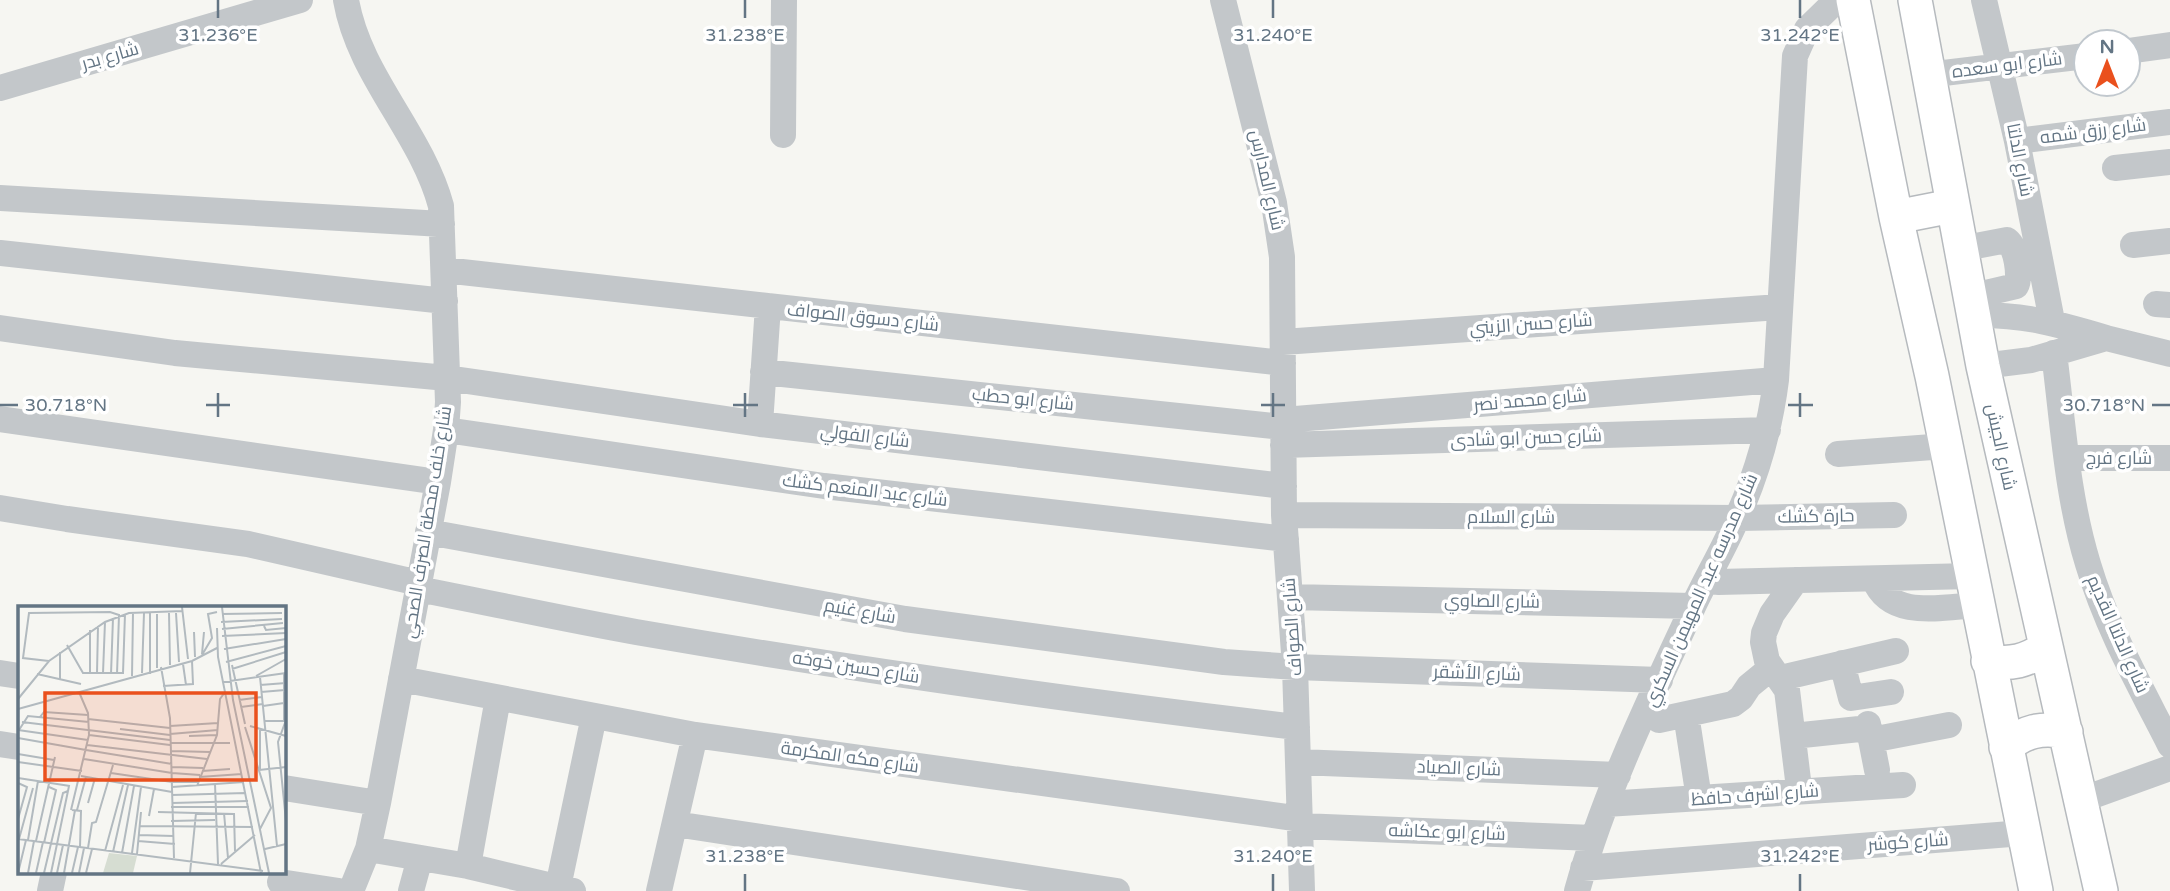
<svg xmlns="http://www.w3.org/2000/svg" width="2170" height="891" font-family="'Varela Round',Cairo,sans-serif">
<style>
.lines{fill:none;stroke-linecap:round;stroke-linejoin:round}
.major-casing{stroke:#b6babe;stroke-width:36}
.minor{stroke:#c3c7ca;stroke-width:26}
.major{stroke:#fff;stroke-width:33}
.ticks{fill:none;stroke:#637584;stroke-width:2.5}
.labels{text-anchor:middle;stroke-width:7;stroke-linejoin:round;paint-order:stroke}
.street-label{font-size:18px;fill:#637584;stroke:#fff}
.inset-road{fill:none;stroke:#b2babf;stroke-width:2}
.view{fill:#ea501d;fill-opacity:0.15;stroke:#ea501d;stroke-width:3.5}
.inset-edge{fill:none;stroke:#637584;stroke-width:3.5}
.ticks-label{font-size:18px;text-anchor:middle;fill:#637584;stroke:#fff;stroke-width:7;stroke-linejoin:round;paint-order:stroke}
</style>
<rect width="100%" height="100%" fill="#f6f6f2"/>
<g class="lines">
<defs>
<path id="major" d="M1853,0l43,217 36,159 104,515
M1915,0l68,366 118,525
M1896,217l56,-11
M1988,661c23,4 39,0 57,-13
M2006,747c18,-16 36,-20 60,-15"/>
</defs>
<!-- major casing -->
<use href="#major" class="major-casing"/>
<!-- minor -->
<path class="minor" d="M346,0c13,76 75,132 95,206l7,196 -2,28 -8,52 -60,321 -10,46 -17,42
M1223,0l51,203 8,54 2,258 11,152 7,224
M1984,0l33,141 35,180
M2128,51l42,-6
M1927,75l159,-19
M0,88l300,-88
M783,135l1,-135
M2017,141l153,-19
M2115,168l55,-6
M0,198l442,26
M2133,245l37,-4
M1960,249l47,-9c9,6 14,37 9,46l-47,11
M0,253l445,48
M444,270l839,93
M2156,304l14,1
M1973,315c50,-1 86,9 133,23l-75,22 -48,6
M0,328l175,25 272,25 313,46 524,62
M2106,338l64,16
M1283,342l497,-35
M2054,353c9,70 13,143 34,211 19,64 52,122 82,181
M763,372l520,55
M0,419l438,63
M1283,420l493,-40
M760,424l8,-118
M446,430l378,56 462,53
M1283,445l485,-15
M1838,454l108,-8
M2067,458h103
M0,508l67,11 181,25 171,39
M1284,515l454,3 156,-3
M428,532l477,87 319,43 71,5 365,13
M1874,579c16,41 68,28 103,26
M1796,580l-24,34 -8,19 -1,9 4,19 20,29 11,90
M1718,582l254,-6
M418,589c72,14 145,30 218,43 220,38 440,69 661,95
M1290,597l403,9
M1842,663l9,35 40,-6
M0,673l19,3
M1781,678l115,-27
M401,679l294,56 606,84
M1686,714l12,78
M1659,720l74,-16 8,-6 8,-12 22,-18
M1868,724l9,46
M1793,736l76,-8
M1871,740l78,-15
M0,744l19,3
M1299,762l319,13
M284,788l94,15
M2081,800l89,-32
M1606,804l297,-19
M675,824l442,67
M1301,826l292,12
M368,849l100,17 105,25
M468,866l30,-168
M1583,868l440,-35
M280,882l59,9
M558,887l36,-171
M50,891l4,-19
M411,891l9,-33
M659,891l36,-156
M1577,891c27,-97 72,-190 115,-282 14,-31 32,-60 45,-91 20,-44 33,-90 39,-138l19,-324 12,-27 30,-29"/>
<!-- major -->
<use href="#major" class="major"/>
</g>
<!-- ticks -->
<path class="ticks" d="M218,0v18M745,0v18M1273,0v18M1800,0v18M218,393v24M745,393v24M1273,393v24M1800,393v24M0,405h18M206,405h24M733,405h25M1261,405h24M1788,405h25M2152,405h18M745,874v17M1273,874v17M1800,874v17"/>
<g class="labels">
<!-- street labels -->
<g class="street-label">
<text transform="translate(110 56) rotate(-16)" y="6">شارع بدر</text>
<text transform="translate(2007 65) rotate(-7)" y="6">شارع ابو سعده</text>
<text transform="translate(2093 131) rotate(-7)" y="6">شارع رزق شمه</text>
<text transform="translate(2020 160) rotate(79)" y="6">شارع الدلتا</text>
<text transform="translate(1267 180) rotate(77)" y="6">شارع المدارس</text>
<text transform="translate(863 317) rotate(6)" y="6">شارع دسوق الصواف</text>
<text transform="translate(1531 324) rotate(-4)" y="6">شارع حسن الزيني</text>
<text transform="translate(1023 399) rotate(6)" y="6">شارع ابو حطب</text>
<text transform="translate(1530 400) rotate(-5)" y="6">شارع محمد نصر</text>
<text transform="translate(865 436) rotate(7)" y="6">شارع الفولي</text>
<text transform="translate(1526 438) rotate(-2)" y="6">شارع حسن ابو شادى</text>
<text transform="translate(2001 447) rotate(78)" y="6">شارع الجيش</text>
<text x="2119" y="464">شارع فرج</text>
<text transform="translate(865 490) rotate(7)" y="6">شارع عبد المنعم كشك</text>
<text transform="translate(1816 516) rotate(-1)" y="6">حارة كشك</text>
<text x="1511" y="523">شارع السلام</text>
<text transform="translate(427 522) rotate(-81)" y="6">شارع خلف محطة الصرف الصحي</text>
<text transform="translate(1701 590) rotate(-66)" y="6">شارع مدرسه عبد المهيمن السكري</text>
<text transform="translate(1492 601) rotate(1)" y="6">شارع الصاوي</text>
<text transform="translate(860 611) rotate(10)" y="6">شارع غنيم</text>
<text transform="translate(1292 627) rotate(-94)" y="6">شارع الصواف</text>
<text transform="translate(2118 634) rotate(66)" y="6">شارع الدلتا القديم</text>
<text transform="translate(856 667) rotate(9)" y="6">شارع حسين خوخه</text>
<text transform="translate(1477 673) rotate(2)" y="6">شارع الأشقر</text>
<text transform="translate(850 757) rotate(8)" y="6">شارع مكه المكرمة</text>
<text transform="translate(1459 768) rotate(2)" y="6">شارع الصياد</text>
<text transform="translate(1755 795) rotate(-4)" y="6">شارع اشرف حافظ</text>
<text transform="translate(1447 832) rotate(2)" y="6">شارع ابو عكاشه</text>
<text transform="translate(1908 842) rotate(-4)" y="6">شارع كوشر</text>
</g>
</g>
<!-- overview -->
<g transform="translate(18 606)">
<rect width="268" height="268" fill="#f6f6f2"/>
<path d="M91,247l28,3 -4,17h-30z" fill="#d6ddd2"/>
<path class="inset-road" d="M164,1l6,52M204,1l11,93 36,173M132,7v61M151,7l1,52M158,7l3,49M204,8l60,-1M203,16l61,-3M246,20l2,4 20,-2M199,22l1,29 43,216M204,23l61,-6M176,26l1,25M204,30l64,-3M49,39l16,28h40l2,-59M206,43l62,-10M184,48l2,-22M184,49l10,-17 -4,-24 9,-2M31,55l-26,-3 6,-45 81,-1 9,3 -2,59M208,56l60,-16M165,58l3,21M214,59l13,59M143,61l9,51 4,140M139,62v-54M214,63l54,-17M72,67v-43M79,67l1,-47M85,67l2,-51M124,67l2,-60M19,68l44,10M93,68l2,-56M114,70l1,-63M238,70l30,-17M242,71l17,169M42,74v-28M205,76l63,-9M242,79l26,-2M145,80l30,-2 -1,-23M243,86l24,-2M0,93l31,-38 56,-39 24,-9 54,-2M221,94l23,-3M245,100l21,-3M223,101l22,-3M0,103l174,-48 25,-13M22,111l4,-5 44,3M70,113l82,9M268,114l-8,22 8,79M246,115h20v-47M4,116l148,18M152,120l48,-3M232,120l36,10M227,121l26,81 -11,21M102,123l50,6M0,124l70,10M1,124l9,-14 61,6M152,128l48,-4M71,129l81,10M171,130l28,-1M0,132l68,12M152,137h60M69,139l120,14M68,144l86,14M153,145l39,1M0,148l36,6M66,153l88,14M0,156l64,9M154,161l31,1M241,164l27,-3M242,164v-42M184,165l28,-2M93,167l61,9M154,167l28,2M63,170l91,16M181,171l43,-3M0,172l52,8M154,176h26M0,177l9,4 -9,32M197,178l3,80M179,180l20,-51 3,-36 5,-7M154,181l72,-5M154,189l74,-2M70,197l7,-25M154,197l76,-2M153,201h78M53,204l18,-75 -1,-22 -9,-21M54,204l9,1 -1,36M59,204l9,-33M140,206l76,2M206,207l4,45M216,207l1,38M131,210l5,-27M153,215l44,-1M122,220l113,1M121,229l34,1M0,233l245,32M1,233l14,-51M10,234l10,-59M18,235l19,-84M120,235l37,3M26,237l12,-53 -7,-3M70,242l4,-25 4,-1 17,-57M247,243l21,-5M87,245l18,-66M95,246l15,-67M104,247l12,-67M114,247l9,-66M119,248l4,-42M203,258l34,-29M0,267l8,-33M10,267l6,-32M18,267l7,-31M26,267l19,-80 5,-2M33,267l18,-87M39,267l6,-28M46,267l11,-63M54,267l6,-26M61,267l5,-25M68,267l6,-24M172,267l6,-60"/>
<path class="view" d="M27,87h211v87h-211z"/>
<rect width="268" height="268" class="inset-edge"/>
</g>
<g class="ticks-label">
<text x="218" y="41">31.236°E</text>
<text x="745" y="41">31.238°E</text>
<text x="1273" y="41">31.240°E</text>
<text x="1800" y="41">31.242°E</text>
<text x="66" y="411">30.718°N</text>
<text x="2104" y="411">30.718°N</text>
<text x="745" y="862">31.238°E</text>
<text x="1273" y="862">31.240°E</text>
<text x="1800" y="862">31.242°E</text>
</g>
<!-- north arrow -->
<g transform="translate(2107 63)"><circle r="33" fill="#ffffff" stroke="#c1c8ce" stroke-width="2"/>
<path d="M0-5L12 26L0 18L-12 26Z" fill="#ea501d"/>
<text y="-10" font-size="19" font-weight="bold" text-anchor="middle" fill="#637584">N</text>
</g>
</svg>
